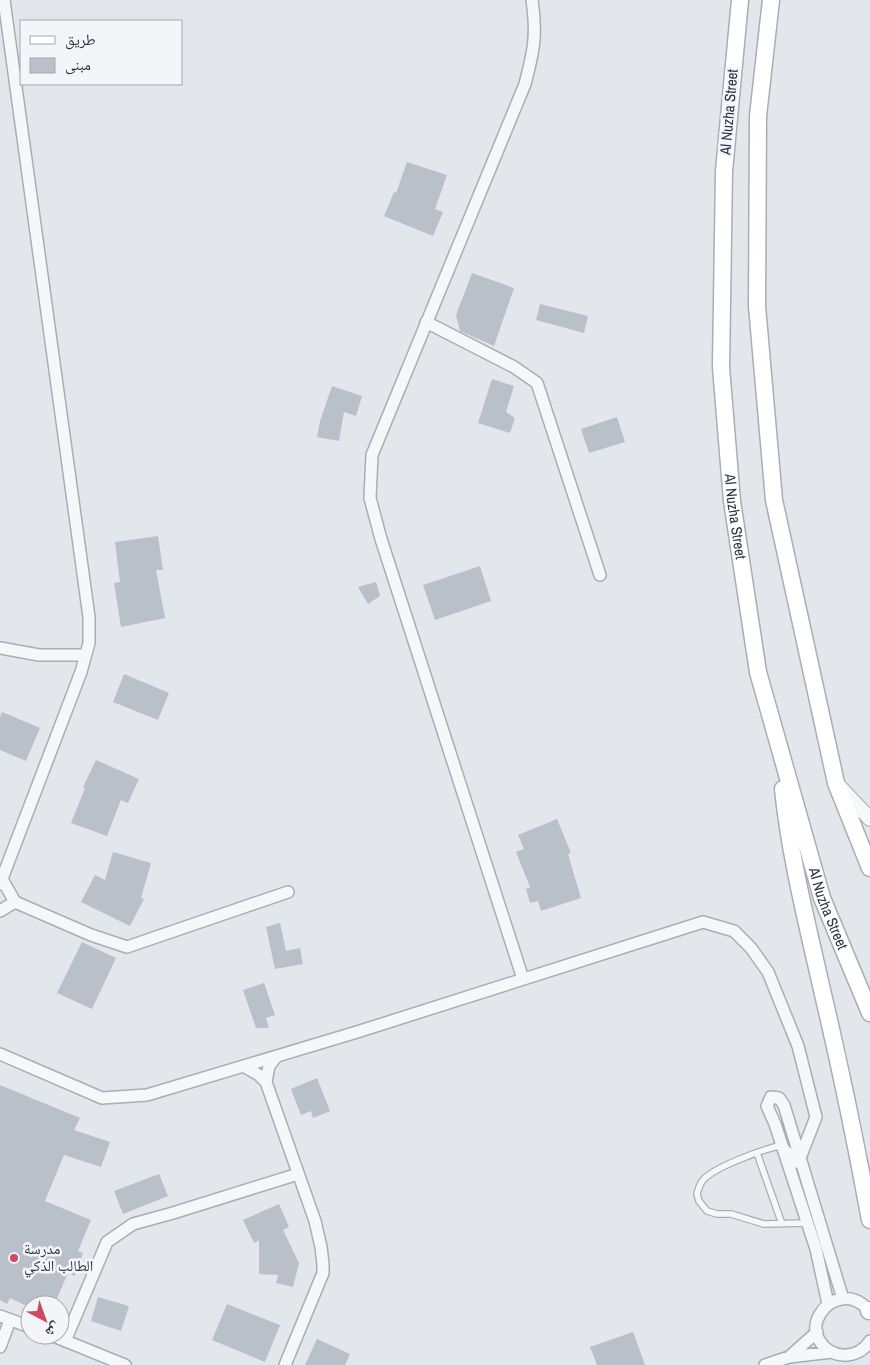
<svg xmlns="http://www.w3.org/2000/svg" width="870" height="1365" font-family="'Archivo Narrow','Noto Naskh Arabic',sans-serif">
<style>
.building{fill:#bac0c9}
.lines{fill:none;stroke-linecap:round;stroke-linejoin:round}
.service-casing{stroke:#a8adb6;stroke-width:8}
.minor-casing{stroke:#a8adb6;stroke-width:14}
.tertiary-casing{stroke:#a8adb6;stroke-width:16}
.secondary-casing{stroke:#a8adb6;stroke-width:19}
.service{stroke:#f6f7f9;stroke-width:5.5}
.minor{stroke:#f6f7f9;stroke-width:11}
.tertiary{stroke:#f6f7f9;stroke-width:14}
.secondary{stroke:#fff;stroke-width:16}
.poi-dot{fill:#ce4a60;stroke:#f3f5f8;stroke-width:2}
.labels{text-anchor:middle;stroke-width:5;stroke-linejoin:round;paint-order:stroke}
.street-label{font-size:15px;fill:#2b3444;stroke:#f3f5f8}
.poi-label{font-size:15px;fill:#2b3444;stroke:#f3f5f8;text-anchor:start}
</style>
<rect width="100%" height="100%" fill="#e3e6eb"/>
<!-- building -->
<path class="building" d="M407,162l40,13 -12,34 8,3 -10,24 -49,-20 10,-24 2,1z
M472,273l42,15 -20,58 -34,-15 -4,-16z
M540,304l48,12 -4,17 -48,-13z
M492,379l22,7 -8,26 9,6 -5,15 -32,-10z
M332,386l30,10 -6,20 -12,-4 -5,29 -22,-4 3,-16z
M617,417l8,25 -36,11 -8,-24z
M158,536l5,34h-7l9,48 -44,9 -7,-44 6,-1 -5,-40z
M480,566l11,35 -56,19 -12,-35z
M376,582l4,14 -12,8 -10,-17z
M124,674l45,19 -11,27 -45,-18z
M2,712l38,16 -14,33 -26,-11v-33z
M96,760l43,19 -11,24 -7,-3 -14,36 -36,-13 14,-35 -2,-1z
M557,819l14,34 -3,1 13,44 -40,13 -3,-10 -8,2 -4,-14 4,-2 -14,-35 8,-3 -6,-14z
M113,852l38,11 -10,35 3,1 -14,27 -49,-24 14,-27 10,5z
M280,923l6,28 14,-3 3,16 -28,5 -9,-42z
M82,942l34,16 -24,51 -35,-16z
M264,983l11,32 -9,3 3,10h-13l-13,-38z
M317,1078l13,33 -17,7 -2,-7 -10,4 -10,-26z
M0,1085l80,33 -6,12 36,12 -9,25 -37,-12 -19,46 46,19 -13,31 5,2 -8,23 -7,-3 -14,32h-29l-15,-7 -3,6 -7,-4z
M159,1174l9,22 -45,18 -9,-23z
M279,1204l10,23 -6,3 16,33 -6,24 -17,-4 2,-8 -19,-1v-34l-5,3 -11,-23z
M98,1297l31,9 -8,25 -30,-10z
M227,1304l53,21 -15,37 -53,-22z
M633,1332l12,33h-48l-7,-18z
M317,1339l33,15 -5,11h-40z"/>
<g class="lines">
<defs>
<path id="service" d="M757,1153l25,71
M797,1165l-7,-14 -8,-6c-20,5 -66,21 -79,35 -3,4 -5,10 -6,14l2,7 8,10 10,3h14l33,10 43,-1"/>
<path id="minor" d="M426,322l88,45 23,16 63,192
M0,648l39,7h46
M2,879l13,23
M0,884l81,-212 8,-29v-26l-85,-617
M0,911l15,-9 76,33 36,12 161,-55
M523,979l-142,-440 -11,-41 2,-43 153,-371c9,-34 12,-50 7,-84
M0,1054l102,44 45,-3 210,-63 346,-110 31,9 17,17 17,24 30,74 18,71 -16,41
M243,1066l16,9 7,7 49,139 6,26 2,17v9l-38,92
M266,1082l3,-16 7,-9
M828,1304l-12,-55 -41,-125 -8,-18 4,-9 8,1 5,7 59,194
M870,1313c-6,-10 -17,-16 -29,-14 -17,3 -32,24 -22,41 12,20 39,20 51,1
M0,1316l30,11
M51,1335l74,30
M65,1341l42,-99 26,-18 40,-11 125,-39
M0,1347l10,-27
M789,1357l28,-25
M765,1365l24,-8 43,-5"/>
<path id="tertiary" d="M838,785l32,34"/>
<g id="secondary">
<path id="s1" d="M740,0l-16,171 -3,196 11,134 26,171 64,226 48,115"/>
<path d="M771,0l-13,116 -1,190 17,194 62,283 34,85"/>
<path d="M783,789c7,68 24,134 39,201 18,76 34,153 48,230"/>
<path d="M869,1311l1,-1"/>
</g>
</defs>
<!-- service casing -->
<use href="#service" class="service-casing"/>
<!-- minor casing -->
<use href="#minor" class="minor-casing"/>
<!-- tertiary casing -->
<use href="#tertiary" class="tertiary-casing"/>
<!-- secondary casing -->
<use href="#secondary" class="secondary-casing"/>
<!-- service -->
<use href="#service" class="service"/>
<!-- minor -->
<use href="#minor" class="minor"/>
<!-- tertiary -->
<use href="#tertiary" class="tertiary"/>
<!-- secondary -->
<use href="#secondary" class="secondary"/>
</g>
<!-- markers -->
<circle class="poi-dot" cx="14" cy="1258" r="5"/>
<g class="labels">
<!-- street labels -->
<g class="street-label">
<text transform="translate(729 112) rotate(-85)" y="5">Al Nuzha Street</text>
<text dy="5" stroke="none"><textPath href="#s1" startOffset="518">Al Nuzha Street</textPath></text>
<text dy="5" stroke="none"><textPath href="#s1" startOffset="922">Al Nuzha Street</textPath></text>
</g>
<!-- poi labels -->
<g class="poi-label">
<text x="24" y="1254">مدرسة<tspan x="24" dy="17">الطالب الذكي</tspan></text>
</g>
</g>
<!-- legend -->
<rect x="20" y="20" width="162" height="65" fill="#f3f5f8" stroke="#a3a8b0"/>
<rect x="30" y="36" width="25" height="8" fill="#ffffff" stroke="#a3a8b0"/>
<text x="65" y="45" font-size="15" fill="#2b3444">طريق</text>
<rect x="30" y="58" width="25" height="15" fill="#bac0c9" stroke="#a3a8b0"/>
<text x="65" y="70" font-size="15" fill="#2b3444">مبنى</text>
<!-- north arrow -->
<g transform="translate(45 1320) rotate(139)"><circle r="24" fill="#f3f5f8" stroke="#a3a8b0"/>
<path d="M0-4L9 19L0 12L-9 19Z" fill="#ce4a60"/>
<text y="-8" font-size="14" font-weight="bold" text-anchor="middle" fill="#2b3444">ش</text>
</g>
</svg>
